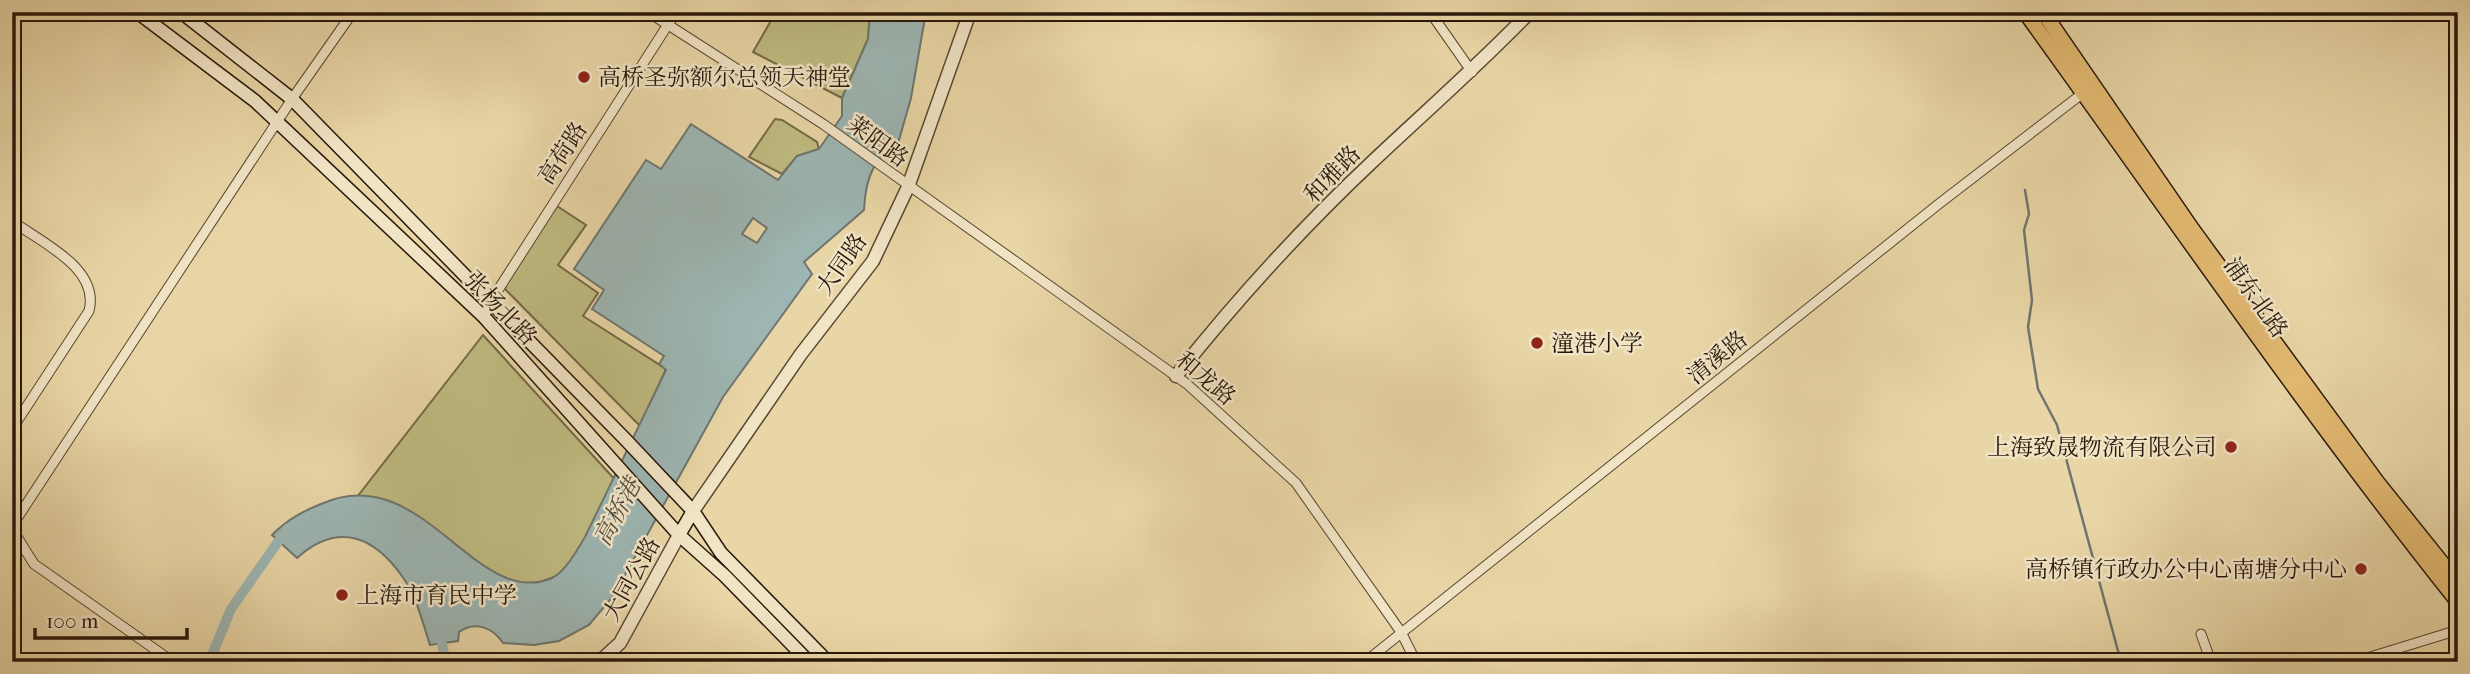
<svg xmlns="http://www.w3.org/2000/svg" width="2470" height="674" font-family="'IM FELL French Canon','Noto Serif SC',serif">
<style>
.green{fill:#bfbb81;stroke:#746946;stroke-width:2}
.water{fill:#9db6b3;stroke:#6e766f;stroke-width:2;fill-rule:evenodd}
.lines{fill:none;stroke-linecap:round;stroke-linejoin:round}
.stream{stroke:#6e766f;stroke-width:2.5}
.canal{stroke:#9db6b3;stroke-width:10}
.minor-casing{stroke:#584731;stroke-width:11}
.tertiary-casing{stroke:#584731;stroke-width:15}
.secondary-casing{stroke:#28170a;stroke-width:15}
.primary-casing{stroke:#28170a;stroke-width:17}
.minor{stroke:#f1e4c5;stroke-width:9}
.tertiary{stroke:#f1e4c5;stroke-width:12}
.secondary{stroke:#f1e4c5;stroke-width:12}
.primary{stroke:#e4bb73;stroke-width:14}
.poi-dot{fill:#8f2418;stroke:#f1e4c5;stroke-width:2.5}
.labels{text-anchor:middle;stroke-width:5;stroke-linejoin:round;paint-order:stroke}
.poi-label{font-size:23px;fill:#28170a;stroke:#f1e4c5;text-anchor:start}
.street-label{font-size:23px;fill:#28170a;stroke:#f1e4c5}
.water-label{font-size:24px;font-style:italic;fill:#514f45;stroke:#f1e4c5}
</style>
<rect width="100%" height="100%" fill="#e9d6a6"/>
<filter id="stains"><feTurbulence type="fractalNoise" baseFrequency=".00286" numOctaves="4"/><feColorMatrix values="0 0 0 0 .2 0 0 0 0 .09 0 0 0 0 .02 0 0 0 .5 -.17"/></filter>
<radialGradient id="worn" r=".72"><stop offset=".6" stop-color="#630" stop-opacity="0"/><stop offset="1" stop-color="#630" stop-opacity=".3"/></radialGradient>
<!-- green -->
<path class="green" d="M776,12h94l-2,27 -26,59 -89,-46z
M775,119l7,1 35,22 2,7 -22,7 -15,18 -33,-17z
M557,206l29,19 -28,40 40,28 -15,23 83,53 -26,57 -135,-137 5,-14z
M483,335l145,159 -29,66 -93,35 -152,-94z"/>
<!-- water -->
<path class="water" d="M870,12h56l-15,86 -14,49c-25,9 -32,38 -33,63l-60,52 8,12 -89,123 -109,198 -25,30 -30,16 -25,4 -31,-2c-10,-15 -28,-23 -44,-11l-1,9 -28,4c-7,-21 -13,-47 -26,-66 -29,-43 -66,-58 -107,-21l-25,-23c15,-15 29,-23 49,-31 101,-46 154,107 231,74 14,-7 25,-28 33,-41l81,-167 -7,-6 5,-8 -72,-47 12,-19 -30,-21 72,-109 15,9 30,-45 87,56 19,-24 22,-7 23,-33v-18l26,-59zM753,218l14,10 -10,15 -15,-9z"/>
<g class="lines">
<!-- stream -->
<path class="stream" d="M2025,190l4,24 -5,16 8,70 -4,27 10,62 19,36 64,237"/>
<!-- canal -->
<path class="canal" d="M439,631l7,31
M209,662l22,-53 56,-80"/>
<defs>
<path id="minor" d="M648,12l175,112 364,260 109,99 105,149 15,30
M1430,12l42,60
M12,221c30,22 88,47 77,90l-77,118
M484,317l7,-16 185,-289
M12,526l280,-427 61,-87
M12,529l22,35 139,98
M2201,634l10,28
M1365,662l575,-459 147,-113
M2354,662l104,-32"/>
<path id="tertiary" d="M1176,376c58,-73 127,-149 195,-213 53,-50 108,-98 159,-151
M693,511l108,-157 72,-93 35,-74 62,-175
M599,662l21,-19 59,-108"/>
<path id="secondary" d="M137,12l118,89 229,216 195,218 46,41 84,86
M181,12l111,87 333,340 68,72 28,42 107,109
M679,535l14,-24"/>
<path id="primary" d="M2025,12c143,198 281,399 433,590
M2043,12l149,217 185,253 81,101"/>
</defs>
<!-- minor casing -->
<use href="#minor" class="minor-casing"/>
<!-- tertiary casing -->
<use href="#tertiary" class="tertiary-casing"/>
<!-- secondary casing -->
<use href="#secondary" class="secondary-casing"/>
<!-- primary casing -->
<use href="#primary" class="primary-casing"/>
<!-- minor -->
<use href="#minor" class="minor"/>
<!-- tertiary -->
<use href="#tertiary" class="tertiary"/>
<!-- secondary -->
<use href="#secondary" class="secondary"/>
<!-- primary -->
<use href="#primary" class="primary"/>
</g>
<!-- markers -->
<g class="poi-dot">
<circle cx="584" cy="77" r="7"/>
<circle cx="1537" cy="343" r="7"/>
<circle cx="2231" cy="447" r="7"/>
<circle cx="2361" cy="569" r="7"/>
<circle cx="342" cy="595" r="7"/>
</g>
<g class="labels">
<!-- poi labels -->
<g class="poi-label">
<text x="598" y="85">高桥圣弥额尔总领天神堂</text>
<text x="1551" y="351">潼港小学</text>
<text x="2217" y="455" text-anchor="end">上海致晟物流有限公司</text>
<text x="2347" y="577" text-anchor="end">高桥镇行政办公中心南塘分中心</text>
<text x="356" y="603">上海市育民中学</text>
</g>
<!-- street labels -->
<g class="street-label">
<text transform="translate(878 141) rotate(36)" y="8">莱阳路</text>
<text transform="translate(562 153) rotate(-57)" y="8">高荷路</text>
<text transform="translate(1332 174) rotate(-46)" y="8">和雅路</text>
<text transform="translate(841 264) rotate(-55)" y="8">大同路</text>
<text transform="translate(2256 297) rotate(55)" y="8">浦东北路</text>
<text transform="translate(501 308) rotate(46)" y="8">张杨北路</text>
<text transform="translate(1717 357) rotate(-39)" y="8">清溪路</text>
<text transform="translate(1206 378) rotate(40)" y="8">和龙路</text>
<text transform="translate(631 579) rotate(-61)" y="8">大同公路</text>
</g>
<!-- water labels -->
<g class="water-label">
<text transform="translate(617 512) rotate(-62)" y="8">高桥港</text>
</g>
</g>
<!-- margin -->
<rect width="2470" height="674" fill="none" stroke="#e9d6a6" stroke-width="42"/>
<rect x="14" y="14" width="2442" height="646" fill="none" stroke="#28170a" stroke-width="3.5"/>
<rect x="21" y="21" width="2428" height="632" fill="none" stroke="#28170a" stroke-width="2"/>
<!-- scale -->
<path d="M35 628v10h152v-10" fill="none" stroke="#28170a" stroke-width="3.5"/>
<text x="46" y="628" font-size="21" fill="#28170a" stroke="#f1e4c5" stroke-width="5" paint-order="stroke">100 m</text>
<rect width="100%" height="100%" filter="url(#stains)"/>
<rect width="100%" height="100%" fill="url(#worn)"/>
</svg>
